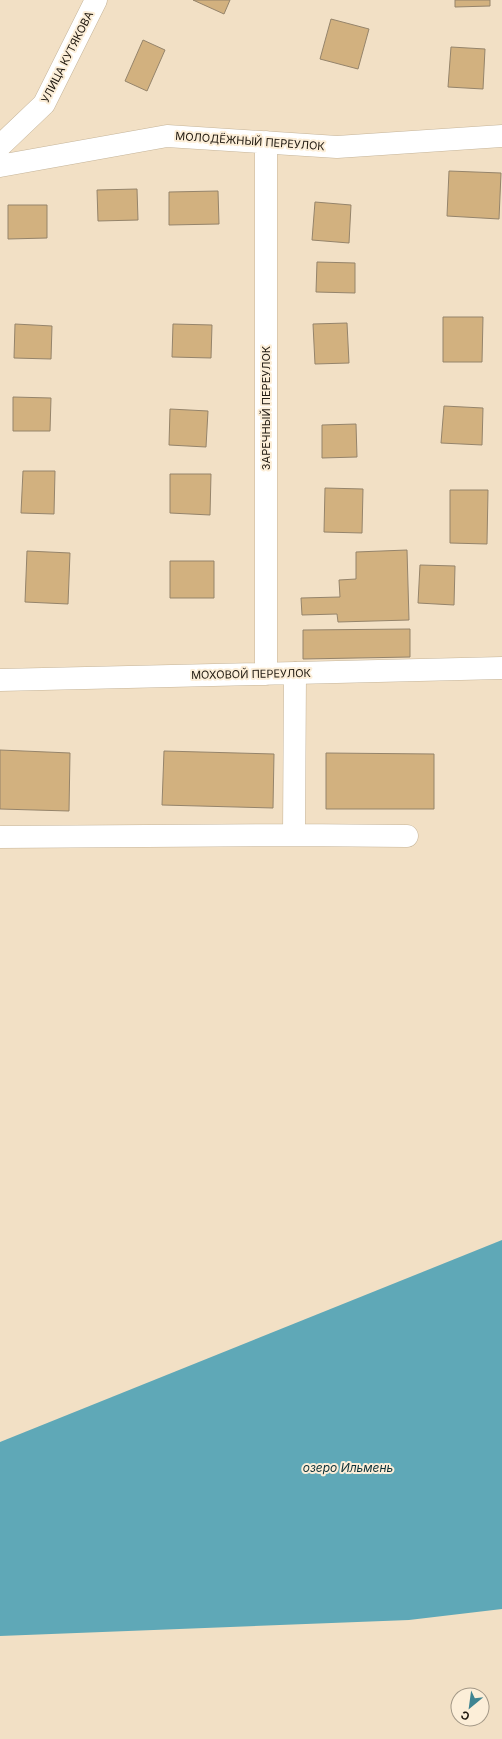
<svg xmlns="http://www.w3.org/2000/svg" width="502" height="1739" font-family="Inter,sans-serif">
<style>
.water{fill:#5fa8b7}
.building{fill:#d2b17f;stroke:#95846b}
.lines{fill:none;stroke-linecap:round;stroke-linejoin:round}
.minor-casing{stroke:#c5b499;stroke-width:23}
.minor{stroke:#fff;stroke-width:22}
.labels{text-anchor:middle;stroke-width:4;stroke-linejoin:round;paint-order:stroke}
.street-label{font-size:11px;fill:#1e170e;stroke:#fceed8}
.water-label{font-size:12px;font-style:italic;fill:#0a2f36;stroke:#fceed8}
</style>
<rect width="100%" height="100%" fill="#f2e0c5"/>
<!-- water -->
<path class="water" d="M502,1240v369l-93,11 -409,16v-194z"/>
<!-- building -->
<path class="building" d="M193,0h37l-6,14z
M455,0h35v6l-35,1z
M331,19l38,10 -11,40 -38,-10z
M143,40l22,10 -18,41 -22,-10z
M451,47l34,2 -2,40 -35,-2z
M449,171l52,2 -2,46 -52,-3z
M137,189l1,31 -40,1 -1,-31z
M218,191l1,33 -50,1v-33z
M315,202l36,3 -2,38 -37,-3z
M8,205h39v33l-39,1z
M317,262l38,1v30l-39,-1z
M443,317h40l-1,45h-39z
M347,323l2,40 -34,1 -2,-40z
M15,324l37,2 -1,33 -37,-1z
M173,324l39,1 -1,33 -39,-1z
M13,397l38,1 -1,33h-37z
M444,406l39,2 -1,37 -41,-2z
M170,409l38,2 -2,36 -37,-2z
M356,424l1,33 -35,1v-33z
M23,471h32l-1,43 -33,-1z
M170,474h41l-1,41 -40,-2z
M325,488l38,1 -1,44 -38,-1z
M450,490h38l-1,54 -37,-1z
M407,550l2,70 -71,2 -1,-8 -35,1 -1,-17 39,-1 -1,-17 17,-1v-27z
M27,551l43,2 -2,51 -43,-2z
M170,561h44v37h-44z
M420,565l35,1 -1,39 -36,-2z
M410,629v28l-107,2v-29z
M0,750l70,3 -1,58 -69,-2z
M164,751l110,3 -1,54 -111,-3z
M326,753l108,1v55h-108z"/>
<g class="lines">
<defs>
<path id="minor" d="M0,146l44,-42 52,-104
M0,166l167,-30 170,11 165,-11
M295,673l-1,162 113,1
M266,674v-532
M0,680l502,-12
M0,837l294,-2"/>
</defs>
<!-- minor casing -->
<use href="#minor" class="minor-casing"/>
<!-- minor -->
<use href="#minor" class="minor"/>
</g>
<g class="labels">
<!-- street labels -->
<g class="street-label">
<text transform="translate(67 57) rotate(-63)" y="4">УЛИЦА КУТЯКОВА</text>
<text transform="translate(250 141) rotate(4)" y="4">МОЛОДЁЖНЫЙ ПЕРЕУЛОК</text>
<text transform="translate(266 408) rotate(-90)" y="4">ЗАРЕЧНЫЙ ПЕРЕУЛОК</text>
<text transform="translate(251 674) rotate(-1)" y="4">МОХОВОЙ ПЕРЕУЛОК</text>
</g>
<!-- water labels -->
<g class="water-label">
<text x="348" y="1472">озеро Ильмень</text>
</g>
</g>
<!-- north arrow -->
<g transform="translate(470 1707) rotate(209)"><circle r="19" fill="#fceed8" stroke="#a39887"/>
<path d="M0-3L7 15L0 10L-7 15Z" fill="#3f8491"/>
<text y="-6" font-size="11" font-weight="bold" text-anchor="middle" fill="#1e170e">С</text>
</g>
</svg>
